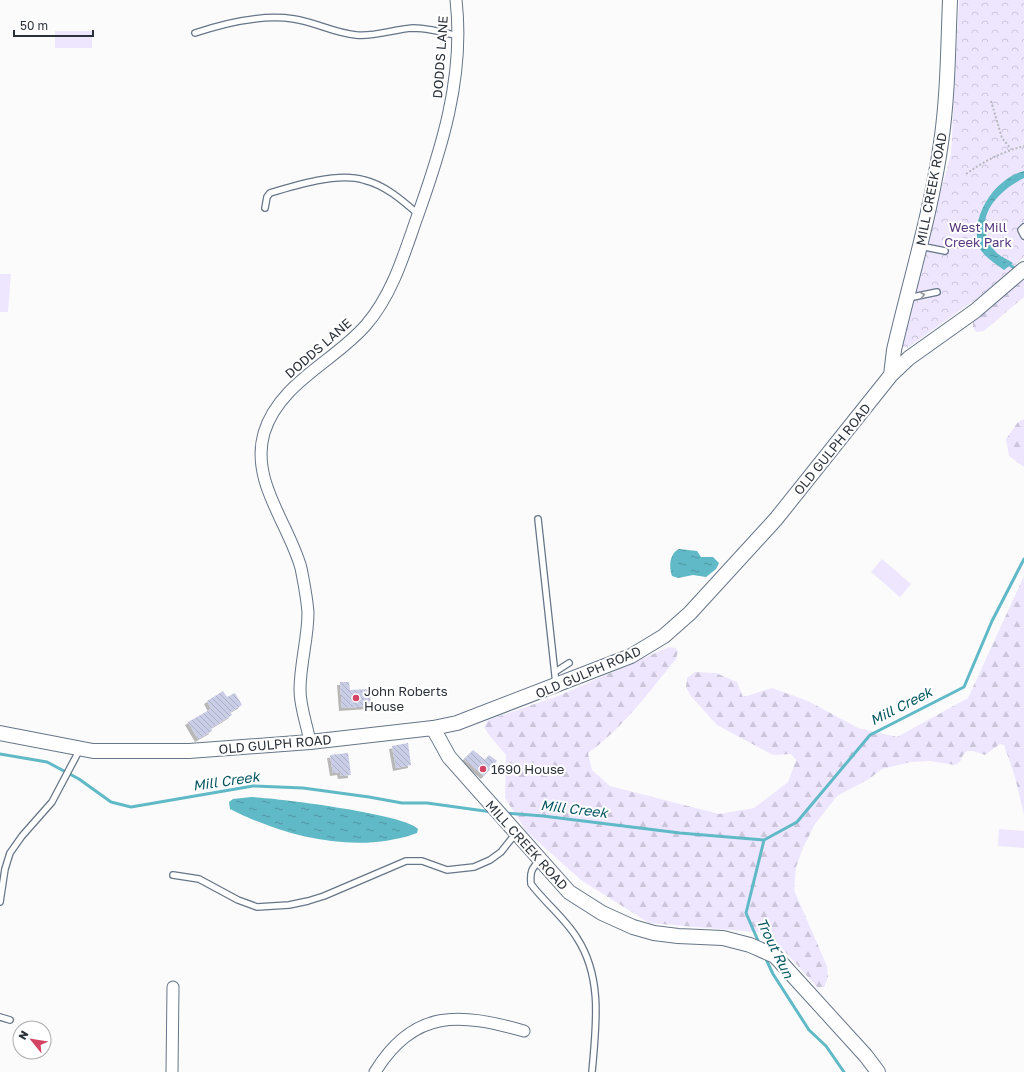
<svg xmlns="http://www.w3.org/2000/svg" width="1024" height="1072" font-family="'Golos Text',sans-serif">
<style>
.green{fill:#eee6fe}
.forest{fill:url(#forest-firs)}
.park{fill:url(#park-crowns)}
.water{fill:url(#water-ripples)}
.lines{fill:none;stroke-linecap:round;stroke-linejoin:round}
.stream{stroke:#60b9c6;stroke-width:3}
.building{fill:url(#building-back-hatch);filter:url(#shadow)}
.service-casing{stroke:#667588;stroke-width:8}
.minor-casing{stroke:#667588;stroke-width:13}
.tertiary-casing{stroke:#667588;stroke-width:16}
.path{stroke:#b7b9bc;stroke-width:2;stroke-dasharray:2 2;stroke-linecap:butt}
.service{stroke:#fff;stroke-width:5.5}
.minor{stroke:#fff;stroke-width:11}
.tertiary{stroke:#fff;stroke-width:14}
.oneway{stroke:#94989c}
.poi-dot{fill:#d34364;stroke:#fff;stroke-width:1.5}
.labels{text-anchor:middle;stroke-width:4;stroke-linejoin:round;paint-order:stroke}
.street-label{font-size:13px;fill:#2a3139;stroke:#fff}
.park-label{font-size:13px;fill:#573880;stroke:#fff}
.poi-label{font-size:13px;fill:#2a3139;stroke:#fff;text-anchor:start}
.water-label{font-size:14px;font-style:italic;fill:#065761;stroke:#fff}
</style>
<defs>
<pattern id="forest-firs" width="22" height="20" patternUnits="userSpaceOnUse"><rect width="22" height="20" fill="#eee6fe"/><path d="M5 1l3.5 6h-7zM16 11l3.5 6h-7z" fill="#ccc6da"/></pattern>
<pattern id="park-crowns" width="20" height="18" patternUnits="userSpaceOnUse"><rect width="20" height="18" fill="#eee6fe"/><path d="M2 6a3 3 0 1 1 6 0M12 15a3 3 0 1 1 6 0" fill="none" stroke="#ccc6da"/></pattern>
<pattern id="water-ripples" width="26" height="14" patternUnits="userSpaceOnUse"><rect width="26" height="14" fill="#60b9c6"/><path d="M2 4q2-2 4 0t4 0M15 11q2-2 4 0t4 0" fill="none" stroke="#4f97a2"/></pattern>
<pattern id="building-back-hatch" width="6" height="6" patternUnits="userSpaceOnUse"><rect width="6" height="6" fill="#c9cde6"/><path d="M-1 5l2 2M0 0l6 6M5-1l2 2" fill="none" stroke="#adb0c6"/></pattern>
<filter id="shadow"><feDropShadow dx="-3" dy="3" stdDeviation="0" flood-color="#0004"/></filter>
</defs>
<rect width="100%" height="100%" fill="#fbfbfb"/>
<!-- green -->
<path class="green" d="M55,31h37v17h-37z
M0,274h11l-3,38h-8z
M882,559l29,25 -11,13 -29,-25z
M999,829l25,2v17l-26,-2z"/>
<!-- forest -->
<path class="forest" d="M1024,280v17l-40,34 -8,1 -3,-4v-6z
M1024,419v48l-15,-11 -3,-17 12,-17z
M1024,576v239l-9,-38 -11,-32 -4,-1 -15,11 -12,-4h-6l-4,4 -3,7 -5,3 -25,-4 -19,1 -29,7 -13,10 -32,17 -22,28 -12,24 -7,19 -2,23 33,76 1,12 -4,9h-7l-49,-54 -119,-10 -68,-43 -54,-48 -22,-34 1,-43 -17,-20 -5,-8 4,-7 70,-24 111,-49 6,1 3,3 -2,8c-27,33 -53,69 -88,94l4,17 18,16 109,28 35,-6 34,-26 8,-22 -5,-6 -18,1 -56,-30 -27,-30 -4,-8 1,-9 8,-6 21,1 21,9 6,15 29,-9 36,13 50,27 39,9 71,-39z"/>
<!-- park -->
<path class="park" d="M959,0h65v257l-41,37 -76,54 -6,-2 -1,-6 51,-186z"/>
<!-- water -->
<path class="water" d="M1024,171v7c-28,14 -54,42 -29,73 4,5 12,8 18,12l-9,7c-8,-6 -21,-14 -25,-23 -10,-30 16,-69 45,-76z
M679,549l18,2 4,6h12l6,6 -3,6 -10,8 -13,-2 -15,3 -6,-2c-3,-9 -3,-22 7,-27z
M251,797c25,1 155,17 167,32l-1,4c-60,22 -132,4 -187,-24l-1,-7 4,-3z"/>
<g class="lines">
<!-- stream -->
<path class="stream" d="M1007,263l10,7
M0,754l47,8 32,17 32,23 20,5 122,-21 50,2 66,9 33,6h25l65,9
M505,813l38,3 137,17 84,7 33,-18 73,-87 94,-48 28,-66 32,-62
M759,943l-13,-30 18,-73
M765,957l8,17 36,56 17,16 18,26"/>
</g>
<!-- building -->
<path class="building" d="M340,682h9l1,8 20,-1 1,17 -29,2z
M223,691l4,6 8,-4 7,12 -12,7 2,3 -21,13 1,3 -14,8 -10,-17 23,-13 -4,-8z
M408,743l3,22 -15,3 -4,-22z
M473,750l12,10 4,-5 8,6 -13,15 -20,-17z
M348,753l3,22 -10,1 -1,-4 -7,1 -3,-18z"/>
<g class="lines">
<defs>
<path id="service" d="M195,33c30,-10 67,-19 99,-14 21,3 40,14 62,16 19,2 38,-6 57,-7 15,0 30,4 45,8
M265,208l2,-11 3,-4c26,-8 68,-21 94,-13 21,5 38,20 54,34
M1024,227l-3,3 3,6
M920,246l25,5
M908,298l29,-6
M538,519l18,165
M555,672l14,-9
M540,861c-9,7 -10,12 -9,23 14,19 34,34 46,54 26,40 19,88 15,134
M173,875l26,4 39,21 19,7 32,-2 19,-4 16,-5 82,-35h16l25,9 27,-3 16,-7 11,-8 15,-19
M0,902l5,-33 5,-16 12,-17 30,-34 28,-53
M0,1017l10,3"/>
<path id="minor" d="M310,742c-3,-17 -10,-35 -10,-52 0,-26 8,-52 8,-77 -1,-15 -4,-30 -7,-45 -12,-44 -51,-87 -37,-135 15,-50 70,-71 102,-108 25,-29 37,-67 49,-102 26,-72 50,-146 41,-223
M172,1072l1,-85
M375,1072c39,-64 85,-59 149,-41"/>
<path id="tertiary" d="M891,375l3,-25c16,-69 37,-137 47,-207 7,-48 7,-95 9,-143
M433,728l16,29 120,135 33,21 31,14 21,6 24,3 45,2 27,7 25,11 91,100 12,16
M0,733l93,18h96l121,-9 123,-14 24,-5 174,-67 33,-20 26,-23 86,-94 115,-144 18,-17 66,-47 49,-42"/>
</defs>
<!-- service casing -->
<use href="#service" class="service-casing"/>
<!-- minor casing -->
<use href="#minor" class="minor-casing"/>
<!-- tertiary casing -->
<use href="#tertiary" class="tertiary-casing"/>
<!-- path -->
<path class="path" d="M991,101l11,37 9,11
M966,174c18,-13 36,-22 58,-28"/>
<!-- service -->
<use href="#service" class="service"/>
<!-- minor -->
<use href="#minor" class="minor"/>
<!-- tertiary -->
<use href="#tertiary" class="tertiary"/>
</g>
<!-- one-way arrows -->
<defs><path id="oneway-chevron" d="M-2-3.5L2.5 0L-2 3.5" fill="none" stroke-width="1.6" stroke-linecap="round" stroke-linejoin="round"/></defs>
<use class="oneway" href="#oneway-chevron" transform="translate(922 295) rotate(-12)"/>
<!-- markers -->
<g class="poi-dot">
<circle cx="356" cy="698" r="4"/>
<circle cx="483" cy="769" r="4"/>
</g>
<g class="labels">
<!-- street labels -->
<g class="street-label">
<text transform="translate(440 57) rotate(-86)" y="5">DODDS LANE</text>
<text transform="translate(931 189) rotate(-79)" y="5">MILL CREEK ROAD</text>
<text transform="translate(318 348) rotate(-41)" y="5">DODDS LANE</text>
<text transform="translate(832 449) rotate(-51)" y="5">OLD GULPH ROAD</text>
<text transform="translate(588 672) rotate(-23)" y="5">OLD GULPH ROAD</text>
<text transform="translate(275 744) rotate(-5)" y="5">OLD GULPH ROAD</text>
<text transform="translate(527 845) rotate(48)" y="5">MILL CREEK ROAD</text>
</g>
<!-- park labels -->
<g class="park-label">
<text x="978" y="232">West Mill<tspan x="978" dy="15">Creek Park</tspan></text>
</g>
<!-- poi labels -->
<g class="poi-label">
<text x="364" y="696">John Roberts<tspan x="364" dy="15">House</tspan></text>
<text x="491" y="774">1690 House</text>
</g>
<!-- water labels -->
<g class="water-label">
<text transform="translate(901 706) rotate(-27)" y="5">Mill Creek</text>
<text transform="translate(226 781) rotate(-8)" y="5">Mill Creek</text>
<text transform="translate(574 809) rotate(7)" y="5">Mill Creek</text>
<text transform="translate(775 948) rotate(64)" y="5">Trout Run</text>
</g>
</g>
<!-- north arrow -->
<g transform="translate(32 1040) rotate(300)"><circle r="19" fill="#ffffff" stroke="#aaadb0"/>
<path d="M0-3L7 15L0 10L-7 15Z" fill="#d34364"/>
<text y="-6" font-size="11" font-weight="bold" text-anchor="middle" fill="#2a3139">N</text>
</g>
<!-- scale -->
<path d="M14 30v6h79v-6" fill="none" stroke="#2a3139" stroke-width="2"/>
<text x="20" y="30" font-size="12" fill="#2a3139" stroke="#ffffff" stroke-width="3" paint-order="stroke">50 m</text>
</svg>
